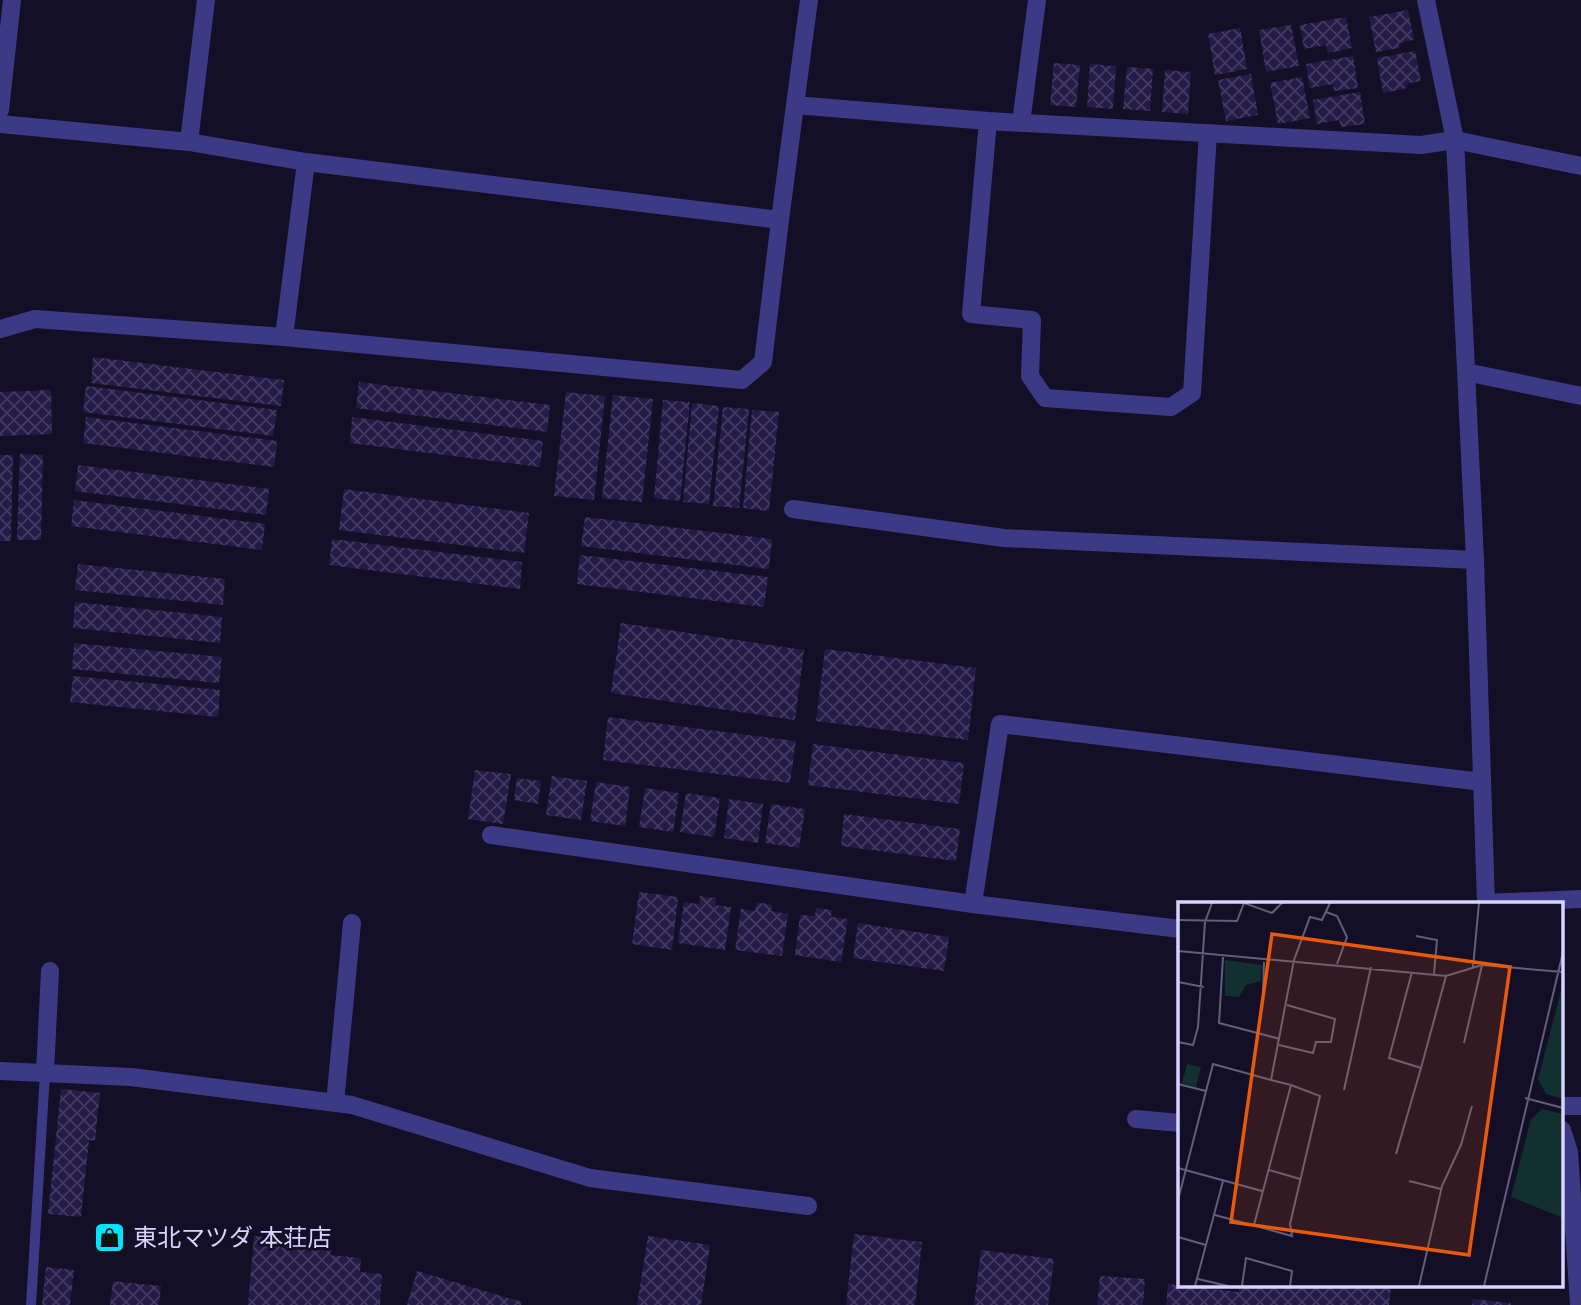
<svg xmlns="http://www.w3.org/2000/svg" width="1581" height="1305" font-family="Lato,'Noto Sans JP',sans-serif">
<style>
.building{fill:url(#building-cross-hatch)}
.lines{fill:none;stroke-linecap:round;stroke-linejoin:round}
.lane{stroke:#3d3a85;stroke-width:10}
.street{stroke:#3d3a85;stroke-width:18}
.labels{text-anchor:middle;stroke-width:6;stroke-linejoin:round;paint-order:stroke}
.poi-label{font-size:24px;fill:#d9d4ff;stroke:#130f26;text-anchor:start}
.inset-road{fill:none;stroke:#625e7d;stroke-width:2}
.view{fill:#e8590c;fill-opacity:0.15;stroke:#e8590c;stroke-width:3.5}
.inset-edge{fill:none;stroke:#d9d4ff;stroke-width:3.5}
</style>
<defs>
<pattern id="building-cross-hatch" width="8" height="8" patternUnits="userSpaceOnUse" patternTransform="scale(1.75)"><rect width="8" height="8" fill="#241b47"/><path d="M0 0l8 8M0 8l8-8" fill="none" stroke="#433b63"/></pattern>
</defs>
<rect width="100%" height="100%" fill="#130f26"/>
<!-- building -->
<path class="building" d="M1408,10l6,30 -15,3 1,5 -24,4 -7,-35z
M1346,17l6,31 -24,5 -2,-8 -22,4 -4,-24z
M1291,25l8,41 -33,6 -7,-42z
M1240,28l7,41 -32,6 -7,-41z
M1415,51l6,30 -15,3 1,4 -24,5 -6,-35z
M1353,56l5,32 -24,3 -1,-7 -23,4 -4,-24z
M1054,63l26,2 -4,42 -26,-2z
M1090,64l26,2 -3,43 -26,-2z
M1127,67l26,2 -3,42 -27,-2z
M1165,70l26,2 -3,42 -26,-2z
M1251,74l7,41 -32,6 -8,-41z
M1302,77l8,41 -32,6 -8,-41z
M1360,92l5,32 -24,3 -2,-7 -22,4 -4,-24z
M93,357l191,23 -3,26 -190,-23z
M359,382l191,23 -3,27 -191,-24z
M86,386l191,24 -4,26 -190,-24z
M51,390l1,44 -52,2v-44z
M566,392l39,4 -11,104 -40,-4z
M613,395l40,4 -11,103 -40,-4z
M663,400l27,2 -10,99 -26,-3z
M692,403l27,3 -10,98 -26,-2z
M723,407l26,2 -10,99 -26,-2z
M752,410l27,2 -10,99 -26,-3z
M86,417l191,24 -3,26 -191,-24z
M352,417l191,24 -3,26 -190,-24z
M20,454l23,1 -2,85h-24z
M0,455h13l-2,86h-11z
M78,465l191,24 -3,26 -191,-24z
M344,489l185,24 -5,40 -185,-23z
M74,500l191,24 -3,26 -191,-24z
M585,517l187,22 -3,30 -188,-23z
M332,539l190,23 -2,27 -191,-24z
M580,555l188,22 -4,30 -187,-23z
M78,564l147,15 -2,26 -148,-15z
M75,602l147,15 -2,26 -147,-15z
M621,623l183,27 -9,70 -184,-27z
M74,643l148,14 -3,26 -147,-14z
M825,649l151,19 -8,72 -152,-19z
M73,676l147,14 -2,27 -148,-15z
M608,717l188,24 -6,42 -187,-23z
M813,744l151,19 -5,41 -151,-19z
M475,770l36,4 -8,50 -35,-5z
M552,776l35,5 -6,39 -35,-5z
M517,778l24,3 -3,23 -24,-4z
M596,782l34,5 -5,39 -35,-5z
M645,788l34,5 -6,39 -34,-5z
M686,793l34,5 -6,39 -34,-5z
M729,799l34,5 -5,39 -34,-5z
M771,804l34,5 -6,39 -34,-5z
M844,814l116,15 -4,32 -115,-15z
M639,892l39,5 -6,53 -40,-6z
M700,896l16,2 -1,7 16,2 -6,43 -47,-7 6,-41 15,2z
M757,902l15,3 -1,6 17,3 -6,42 -47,-6 6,-41 14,2z
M816,908l16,2 -1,7 17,2 -7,43 -46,-7 5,-40 15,1z
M858,923l91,14 -5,34 -91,-13z
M61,1089l39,4 -5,48 -6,-1 -8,77 -33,-3z
M854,1234l68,8 -7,63h-69z
M254,1236l78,7 -2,12 31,3 -1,14 22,2 -2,31h-132z
M648,1236l62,9 -9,60h-64z
M981,1250l73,9 -6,46h-74z
M46,1267l28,3 -4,35h-28z
M417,1271l105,31 -1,3h-114z
M1100,1276l45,3 -2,26h-46z
M113,1281l48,5 -2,19h-49z
M1168,1284l71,8v-6h124l28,3 -2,16h-223z
M1473,1299l38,4v2h-39z"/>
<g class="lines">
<!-- lane -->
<path class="lane" d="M31,1305l14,-232"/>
<!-- street -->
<path class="street" d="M809,0l-14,105 193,16 433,24 34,-5 126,26
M1426,0l29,140 20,420 11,344
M0,110l12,-110
M988,121l-17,193 61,6 -2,56 15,22 126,9 21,-14 16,-260
M1021,123l16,-123
M0,124l189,18 117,20 474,58 15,-115
M189,142l17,-142
M0,329l35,-10 249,18 458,43 21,-18 17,-142
M284,337l22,-175
M1466,372l115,24
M793,509l211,29 471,22
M491,835l482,69 27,-180 482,58
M1486,903l95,-4
M973,904l207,25
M0,1071l131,6 221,28 238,73 218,28
M45,1073l5,-102
M335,1103l17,-180
M1562,1106h19
M1136,1119l44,4
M1562,1130l7,22 10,153"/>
</g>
<!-- icons -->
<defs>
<symbol id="shop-square" viewBox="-11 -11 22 22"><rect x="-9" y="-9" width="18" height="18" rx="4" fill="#00e5ff" stroke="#130f26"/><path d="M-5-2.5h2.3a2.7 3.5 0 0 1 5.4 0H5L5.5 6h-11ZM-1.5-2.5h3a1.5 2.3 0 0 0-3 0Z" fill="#111"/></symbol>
</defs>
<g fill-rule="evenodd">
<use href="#shop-square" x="92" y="1220" width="35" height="35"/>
</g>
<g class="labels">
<!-- poi labels -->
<g class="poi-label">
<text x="133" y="1246">東北マツダ 本荘店</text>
</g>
</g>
<!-- overview -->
<g transform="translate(1178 902)">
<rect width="385" height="385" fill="#130f26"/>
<path d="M47,58l37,5 -1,16 -15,4 -7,12 -14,-1z" fill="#12302f"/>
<path d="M385,81v116l-17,-5 -8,-15zM9,162l14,3 -5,20 -14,-4zM364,207l21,5v104l-52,-21 20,-78z" fill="#12302f"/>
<path class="inset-road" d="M148,10l11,4 10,21 -10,27M0,18l59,1 7,-18 28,10 10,-10M238,34l21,4 -3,34M0,49l268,25 36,-11 81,7M45,55l-4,66 61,16M295,65l6,-64M0,80l26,5M85,91l1,-31M0,140l15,3 5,-18 7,-105 7,-19M286,141l18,-78M101,143l34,8 3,-11h15l4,-23 -48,-14M243,166l25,-92M0,182l28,7M166,188l27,-123M347,196l38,10M218,252l25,-86 -32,-10 23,-86M0,266l84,23M91,268l31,9M231,279l32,8M0,298l35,-136 58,16 23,-120 16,-43 12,3 8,-17M37,313l77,21 -2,-12 30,-128 -29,-11M76,323l37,-140 -20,-5M0,335l28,8M20,377l30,7M17,384l28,-105M64,384l4,-28 46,13 -2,15M241,384l23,-100 19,-41 11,-39M306,384l79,-334"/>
<path class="view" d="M94,32l238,33 -41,288 -238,-33z"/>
<rect width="385" height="385" class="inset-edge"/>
</g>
</svg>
